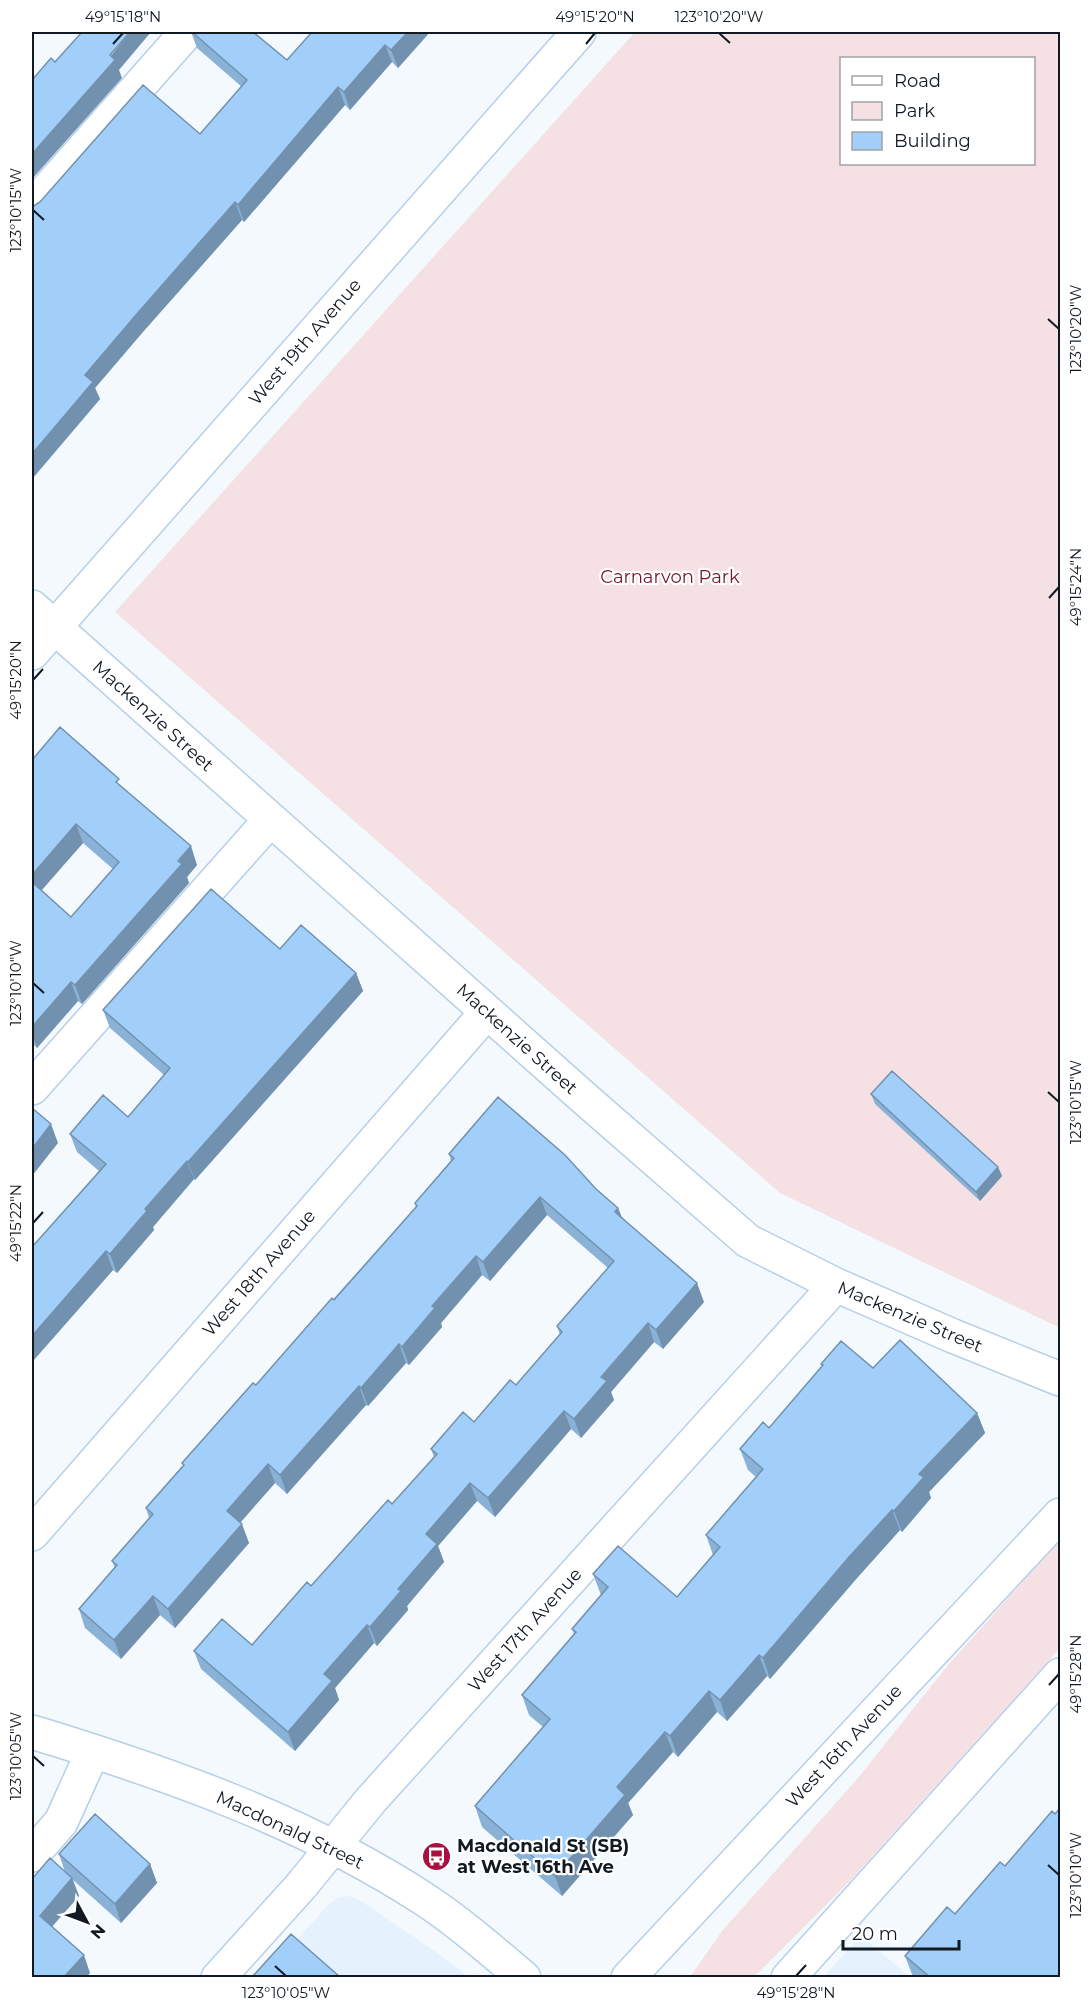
<svg xmlns="http://www.w3.org/2000/svg" width="1092" height="2009" font-family="Montserrat,sans-serif">
<style>
.built{fill:#e5f2fe}
.green{fill:#f5e1e3;fill-rule:evenodd}
.lines{fill:none;stroke-linecap:round;stroke-linejoin:round}
.minor-casing{stroke:#b6cfe7;stroke-width:36}
.major-casing{stroke:#b6cfe7;stroke-width:36}
.minor{stroke:#fff;stroke-width:33}
.major{stroke:#fff;stroke-width:33}
.wall{fill:#8ab2d6;fill-rule:evenodd}
.shaded-wall{fill:#7191ae}
.building{fill:#a1cff9;stroke:#7191ae;stroke-width:1.5}
.ticks{fill:none;stroke:#111a22;stroke-width:2}
.labels{text-anchor:middle;stroke-width:4.5;stroke-linejoin:round;paint-order:stroke}
.street-label{font-size:18px;fill:#111a22;stroke:#fff}
.park-label{font-size:18px;fill:#73172e;stroke:#fff}
.poi-label{font-size:18px;font-weight:bold;fill:#111a22;stroke:#fff;text-anchor:start}
.neatline{fill:none;stroke:#111a22;stroke-width:2}
.ticks-label{font-size:15px;text-anchor:middle;fill:#111a22}
</style>
<rect width="100%" height="100%" fill="#f4f9fe"/>
<!-- built -->
<path class="built" d="M351,1896l10,5 75,51 33,25 -207,1 67,-74 10,-7z
M861,1936l49,41h-87z"/>
<!-- green -->
<path class="green" d="M635,32h425v1296l-280,-135 -665,-581zM842,58h192v106h-192z
M1060,1540v108l-208,231 -98,98h-64l32,-46 136,-153 90,-113z"/>
<g class="lines">
<defs>
<path id="minor" d="M32,207l155,-175
M32,607l552,491 164,143 88,44 117,51 107,43
M32,653l547,-621
M32,1088l238,-268
M32,1534l455,-522
M32,1732c135,41 272,89 392,167 35,23 67,51 100,79
M32,1855l29,-33 32,-71
M218,1978l83,-92 70,-86 465,-515"/>
<path id="major" d="M628,1978l432,-463
M788,1978l272,-303"/>
</defs>
<!-- minor casing -->
<use href="#minor" class="minor-casing"/>
<!-- major casing -->
<use href="#major" class="major-casing"/>
<!-- minor -->
<use href="#minor" class="minor"/>
<!-- major -->
<use href="#major" class="major"/>
</g>
<!-- wall -->
<path class="wall" d="M191,32l96,28 25,-28h118l-32,36 -6,-6 -42,48 -5,-5 -101,117 -2,-2 -100,113 -47,55 5,11 -68,80 168,-345 42,-47 -45,-39z
M32,760l90,27 75,78 -10,12 2,6 -107,121 -4,-3 -41,47 -3,-3 -2,3zM83,843l30,26 -42,48 -30,-27z
M280,949l76,24 7,18 -168,189 -1,-1 -41,48 1,3 -37,43 -4,-3 -81,92v-115l67,-76 -22,-19 -7,-18 58,-17 36,-42 -54,-47 -7,-18z
M871,1094l127,73 4,9 -22,25 -105,-97z
M449,1154l147,35 22,19 4,9 82,85 -41,47 -9,-7 -43,50 3,8 -33,38 -10,-9 -76,88 -18,-16 -39,45 6,16 -37,44 1,4 -31,36 -3,-3 -39,45 4,12 -44,51 -94,-82 -7,-18 58,-6 140,-141 42,-47 -3,-8 43,-27 42,-37 44,-50 -3,-9 51,-58 -61,-53 -57,66 -8,-6 -41,48 1,4 -33,38 -3,-2 -38,43 -2,-1 -79,89 -12,-11 -35,39 9,21 -74,85 -15,-13 -39,44 -36,-31 -6,-19 36,-41 -3,-7 37,-43 -3,-10 37,-43 -1,-2 74,-78 160,-178 -1,-4 36,-42z
M821,1364l52,4 104,45 8,20 -56,59 2,6 -29,34 -2,-2 -43,48 -87,101 -3,-3 -40,45 -10,-9 -39,45 -5,-5 -45,51 5,12 -71,81 -80,-69 -7,-21 68,-79 -14,-12 -7,-20 52,-61 -2,-5 29,-34 -8,-21 84,23 36,-42 -7,-20 50,-58 -8,-7 -8,-21 29,-21 53,-62z
M1055,1814l5,163h-147l-8,-21 50,-42 50,-48z
M59,1854l91,10 7,19 -36,40 -48,-43 6,16 -27,31 38,46 -4,4h-54l33,-105z"/>
<!-- shaded-wall -->
<path class="shaded-wall" d="M130,32h21l-32,38 3,8 -90,101v-25z
M408,32h22l-32,36 -7,-18z
M385,45l7,17 -42,48 -6,-18z
M338,87l7,18 -101,117 -6,-17z
M235,202l7,18 -100,113 -47,55 5,11 -68,80v-25l53,-79 51,-60z
M76,824l7,19 -48,55 -3,-9v-14z
M191,846l6,19 -10,12 2,6 -107,121 -7,-19z
M356,973l7,18 -168,189 -7,-18z
M71,982l7,19 -41,47 -5,-15v-6z
M32,1039l2,6 -2,3z
M51,1124l7,19 -26,33v-27z
M187,1161l7,18 -41,48 1,3 -37,43 -7,-19 35,-45z
M998,1167l4,9 -22,25 -4,-9z
M540,1197l7,18 -57,66 -7,-19z
M618,1208l7,19 -10,-15z
M106,1251l7,19 -81,92v-26z
M476,1256l6,19 -41,48 1,4 -33,38 -7,-18 30,-41z
M697,1283l7,19 -41,47 -7,-19z
M648,1323l6,19 -43,50 3,8 -33,38 -7,-19 27,-42z
M399,1344l7,19 -38,43 -7,-18z
M359,1386l7,19 -79,89 -7,-19z
M564,1411l7,18 -76,88 -7,-19z
M977,1413l8,20 -56,59 2,6 -29,34 -8,-21 25,-37z
M268,1464l7,19 -41,47 -7,-19z
M470,1483l7,18 -39,45 6,16 -37,44 1,4 -31,36 -7,-19 56,-93z
M892,1510l8,20 -43,48 -87,101 -7,-21 86,-101z
M242,1524l7,19 -74,85 -7,-19z
M153,1596l7,19 -39,44 -7,-19z
M367,1625l7,18 -39,45 4,12 -44,51 -7,-19 36,-58z
M759,1655l8,21 -40,45 -7,-21z
M709,1691l8,21 -39,45 -8,-21z
M665,1732l8,20 -45,51 5,12 -71,81 -7,-20 62,-89z
M150,1864l7,19 -36,40 -6,-19z
M72,1878l7,18 -33,37 -6,-17z
M84,1955l6,18 -4,4h-22z"/>
<!-- building -->
<path class="building" d="M82,32h48l-20,23 5,5 -83,94v-74l19,-22 4,4z
M192,32h61l34,28 25,-28h96l-17,18 -6,-5 -41,47 -6,-5 -100,118 -3,-3 -99,113 -51,60 8,7 -61,72v-247l8,-5 103,-117 57,49 47,-54z
M60,727l59,52 -3,3 75,64 -13,15 4,3 -107,121 -4,-3 -39,45v-145l39,35 48,-55 -43,-38 -44,51v-115z
M211,889l69,60 21,-24 55,48 -168,189 -1,-1 -42,48 2,2 -37,43 -4,-3 -74,85v-89l74,-83 -36,-30 33,-39 25,22 42,-49 -67,-58z
M892,1071l106,96 -22,25 -105,-98z
M498,1097l67,58 31,34 22,19 -3,4 82,71 -41,47 -8,-7 -47,54 6,4 -33,38 -10,-8 -76,87 -18,-15 -44,51 11,10 -39,45 3,2 -31,36 -3,-2 -43,49 8,7 -44,51 -94,-81 28,-32 30,26 55,-63 4,4 77,-86 4,4 45,-50 -6,-5 32,-37 11,10 36,-42 6,5 46,-53 -5,-6 57,-65 -74,-64 -57,65 -7,-6 -44,50 3,2 -33,39 -3,-3 -38,44 -2,-2 -79,89 -12,-11 -41,47 15,13 -74,85 -15,-13 -39,44 -35,-31 38,-44 -5,-4 41,-47 -7,-6 38,-43 -2,-2 71,-80 3,2 76,-87 2,2 83,-94 -2,-3 39,-45 -5,-4z
M32,1108l19,16 -19,25z
M900,1340l77,73 -58,61 5,3 -30,34 -2,-1 -43,47 -86,101 -4,-3 -39,45 -11,-9 -39,45 -5,-4 -48,55 8,8 -70,81 -80,-70 75,-87 -28,-24 54,-63 -4,-3 36,-42 -15,-13 25,-28 59,51 43,-50 -14,-12 57,-66 -23,-20 23,-27 6,6 54,-63 -2,-1 20,-23 32,27z
M1060,1808v169h-130l-25,-21 42,-49 8,7 45,-52 5,4 47,-55 3,3z
M95,1814l55,50 -35,40 -56,-50z
M50,1858l22,20 -32,38 44,39 -20,22h-16l-1,-1 -1,1h-14v-98z
M291,1934l49,43h-88z"/>
<!-- ticks -->
<path class="ticks" d="M719,33l11,10M113,44l10,-11M586,44l9,-11M33,210l11,10M1048,319l11,10M1049,598l10,-11M33,680l10,-11M33,983l11,10M1048,1092l11,10M33,1223l10,-11M1049,1685l10,-11M33,1756l11,10M1048,1865l11,10M275,1966l11,10M796,1976l10,-11"/>
<!-- icons -->
<defs>
<symbol id="bus-disc" viewBox="-11 -11 22 22"><circle r="9.5" fill="#a7103f" stroke="#fff"/><path d="M-5-6H5V4H4V6H2V4H-2V6H-4V4H-5ZM-3.5-4V0h7V-4ZM-3.5 1.2v1.5H-2V1.2ZM2 1.2v1.5H3.5V1.2Z" fill="#fff"/></symbol>
</defs>
<g fill-rule="evenodd">
<use href="#bus-disc" x="420" y="1840" width="33" height="33"/>
</g>
<g class="labels">
<!-- street labels -->
<g class="street-label">
<text transform="translate(305 342) rotate(-49)" y="6">West 19th Avenue</text>
<text transform="translate(153 716) rotate(42)" y="6">Mackenzie Street</text>
<text transform="translate(517 1039) rotate(42)" y="6">Mackenzie Street</text>
<text transform="translate(259 1273) rotate(-49)" y="6">West 18th Avenue</text>
<text transform="translate(910 1317) rotate(23)" y="6">Mackenzie Street</text>
<text transform="translate(525 1630) rotate(-48)" y="6">West 17th Avenue</text>
<text transform="translate(844 1746) rotate(-47)" y="6">West 16th Avenue</text>
<text transform="translate(290 1830) rotate(25)" y="6">Macdonald Street</text>
</g>
<!-- park labels -->
<g class="park-label">
<text x="670" y="583">Carnarvon Park</text>
</g>
<!-- poi labels -->
<g class="poi-label">
<text x="457" y="1852">Macdonald St (SB)<tspan x="457" dy="21">at West 16th Ave</tspan></text>
</g>
</g>
<!-- border -->
<rect width="1092" height="2009" fill="none" stroke="#ffffff" stroke-width="66"/>
<!-- legend -->
<rect x="840" y="57" width="195" height="108" fill="#ffffff" stroke="#a0a3a7" stroke-width="1.5"/>
<rect x="852" y="76" width="30" height="9" fill="#ffffff" stroke="#a0a3a7" stroke-width="1.5"/>
<text x="894" y="87" font-size="18" fill="#111a22">Road</text>
<rect x="852" y="102" width="30" height="18" fill="#f5e1e3" stroke="#a0a3a7" stroke-width="1.5"/>
<text x="894" y="117" font-size="18" fill="#111a22">Park</text>
<rect x="852" y="132" width="30" height="18" fill="#a1cff9" stroke="#a0a3a7" stroke-width="1.5"/>
<text x="894" y="147" font-size="18" fill="#111a22">Building</text>
<!-- north arrow -->
<g transform="translate(87 1922) rotate(131)" stroke="#ffffff" stroke-width="4.5" paint-order="stroke">
<path d="M0-4.5L10 22L0 15L-10 22Z" fill="#111a22"/>
<text y="-9" font-size="16" font-weight="bold" text-anchor="middle" fill="#111a22">N</text>
</g>
<!-- scale -->
<path d="M843 1940v9h116v-9" fill="none" stroke="#111a22" stroke-width="3"/>
<text x="852" y="1940" font-size="18" fill="#111a22" stroke="#ffffff" stroke-width="4.5" paint-order="stroke">20 m</text>
<rect x="33" y="33" width="1026" height="1943" class="neatline"/>
<g class="ticks-label">
<text x="123" y="22">49°15'18"N</text>
<text x="595" y="22">49°15'20"N</text>
<text x="719" y="22">123°10'20"W</text>
<text transform="translate(16 210) rotate(-90)" y="5">123°10'15"W</text>
<text transform="translate(1076 329) rotate(-90)" y="5">123°10'20"W</text>
<text transform="translate(1076 587) rotate(-90)" y="5">49°15'24"N</text>
<text transform="translate(16 680) rotate(-90)" y="5">49°15'20"N</text>
<text transform="translate(16 983) rotate(-90)" y="5">123°10'10"W</text>
<text transform="translate(1076 1102) rotate(-90)" y="5">123°10'15"W</text>
<text transform="translate(16 1223) rotate(-90)" y="5">49°15'22"N</text>
<text transform="translate(1076 1674) rotate(-90)" y="5">49°15'28"N</text>
<text transform="translate(16 1756) rotate(-90)" y="5">123°10'05"W</text>
<text transform="translate(1076 1875) rotate(-90)" y="5">123°10'10"W</text>
<text x="286" y="1998">123°10'05"W</text>
<text x="796" y="1998">49°15'28"N</text>
</g>
</svg>
